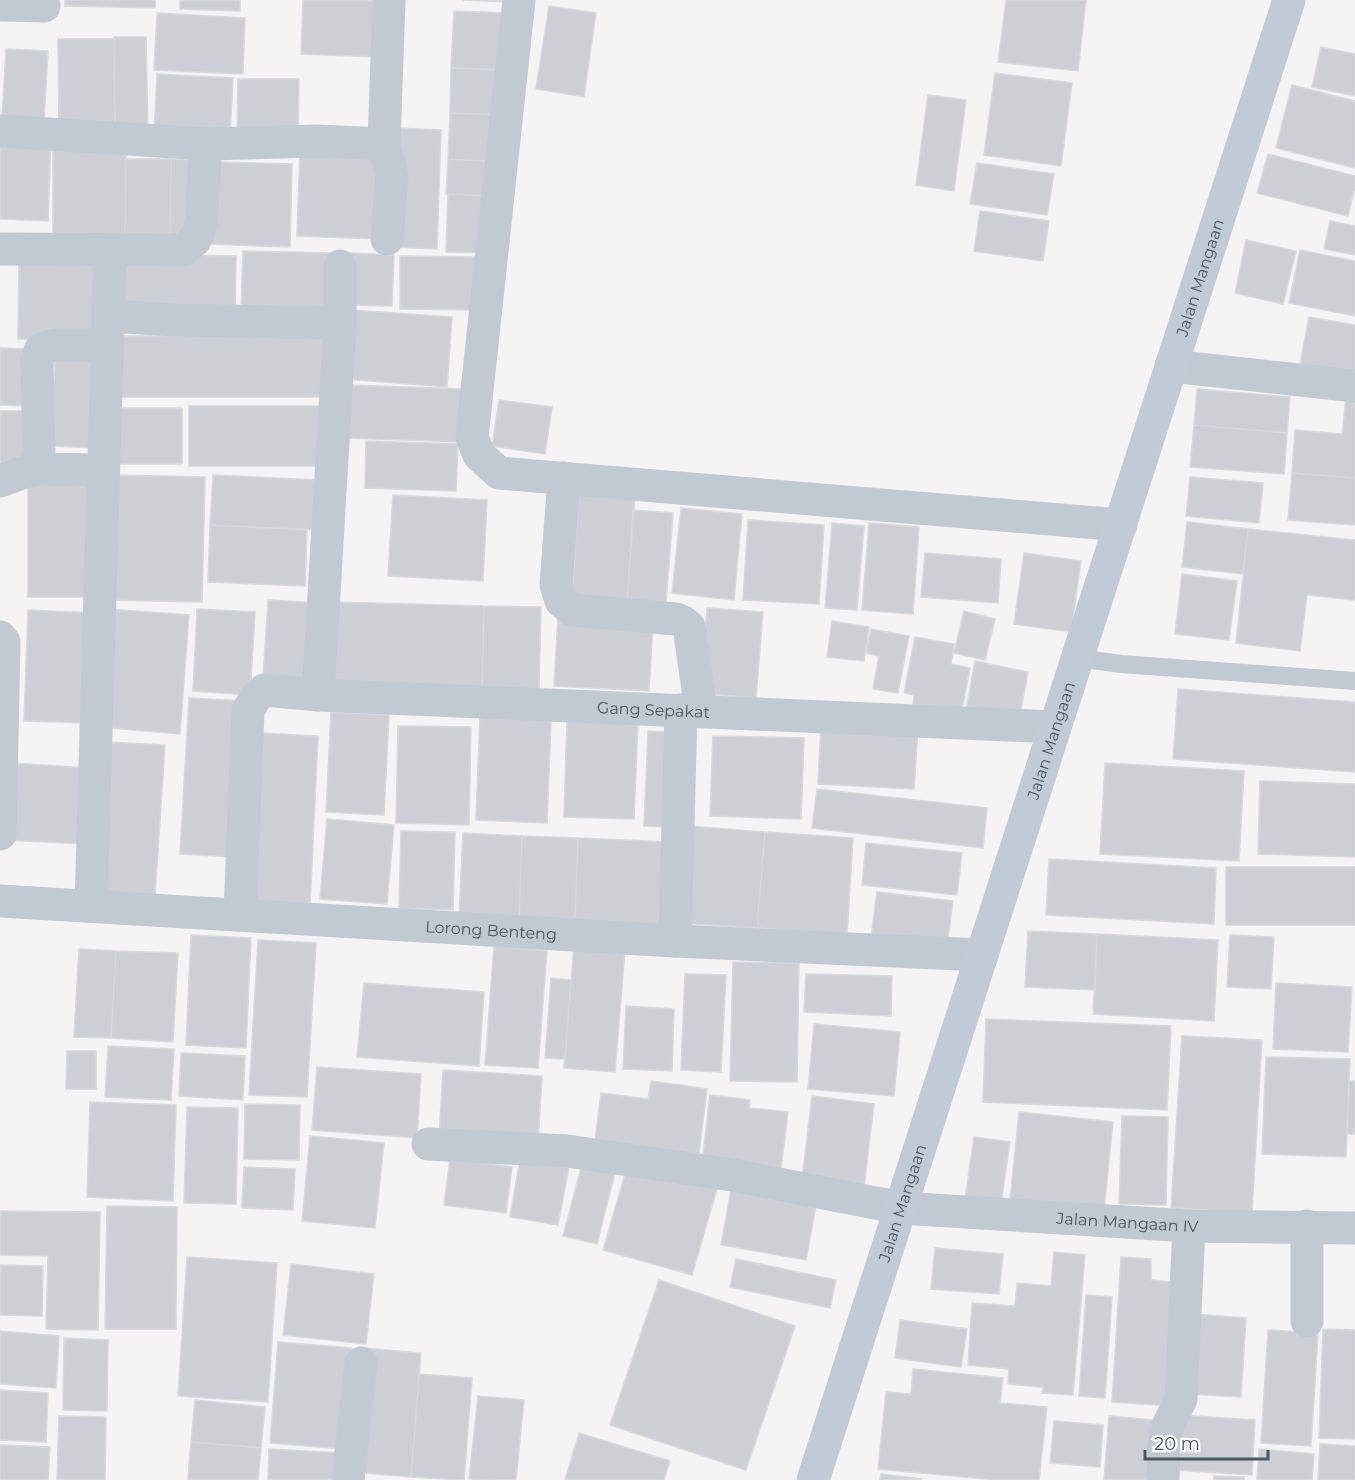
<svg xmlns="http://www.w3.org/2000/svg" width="1355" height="1480" font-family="Montserrat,sans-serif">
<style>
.building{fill:#cdcfd5;stroke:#d7d9de;stroke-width:1.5}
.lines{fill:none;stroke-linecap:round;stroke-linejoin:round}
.lane{stroke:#c1cad2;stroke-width:18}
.street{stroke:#c1cad2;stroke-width:33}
.secondary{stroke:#c1cbd6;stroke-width:33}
.labels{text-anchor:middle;stroke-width:5;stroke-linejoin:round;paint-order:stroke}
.street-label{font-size:16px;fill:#4a5661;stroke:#fff}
</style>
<rect width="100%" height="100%" fill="#f5f3f3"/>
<!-- building -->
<path class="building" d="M65,0h90v8l-90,-2z
M180,0h60v11l-60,-2z
M303,0h77l-2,57 -77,-3z
M463,0h50v2z
M1006,0h80l-8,71 -80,-9z
M549,6l47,7 -12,84 -48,-8z
M454,11l54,2 -2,57 -55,-2z
M157,13l88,5 -2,56 -89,-4z
M114,37h32l2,97h-33z
M58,39h56l1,88 -56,1z
M1321,47l34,7v42l-43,-9z
M6,49l42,2 -4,71 -42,-3z
M451,68l55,2 -2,45 -54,-2z
M995,73l77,10 -11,83 -77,-11z
M157,74l76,4 -3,58 -76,-3z
M238,79h61l-1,59h-61z
M1292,85l63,16v67l-79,-20z
M928,95l38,5 -12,91 -38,-6z
M450,113l49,2 -2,47 -49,-3z
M395,128l46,2 -4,119 -45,-2z
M0,133l51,2 -3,86 -48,-2z
M300,149l83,3 -4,87 -82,-3z
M53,150l73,1 -1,94 -72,-1z
M1268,154l87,22v11l-7,29 -91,-23z
M126,159h45l-1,86h-45z
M171,159l27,1 -1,76 -27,-1z
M448,159l49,3 -1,34 -50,-2z
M212,162l80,2 -2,83 -80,-3z
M977,163l77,11 -7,41 -77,-11z
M448,194l43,2 -3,57 -42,-1z
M980,211l69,10 -6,40 -69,-10z
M1330,221l25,5v29l-31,-6z
M1246,240l50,11 -13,53 -48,-11z
M1300,250l55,11v55l-66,-13z
M243,251l91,2 -2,63 -91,-3z
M350,253l44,2 -2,51 -44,-1z
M116,254l120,2 -1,59 -120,-2z
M400,256l79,1 -1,53 -78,-1z
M19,259l86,2 -1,79 -86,-1z
M351,310l101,7 -5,70 -101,-8z
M1309,317l46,8v48l-55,-9z
M117,336h210v61h-210z
M0,348l30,1 -1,57 -29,-1z
M55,359l45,2 -4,87 -45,-2z
M347,385l118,4 -2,53 -118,-4z
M1197,389l93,8 -3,36 -93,-8z
M1346,398l9,1v79l-63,-5 3,-43 47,4z
M499,400l53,7 -7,47 -53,-8z
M189,406h131v60h-131z
M110,408h72v56h-73z
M0,411h29v58h-29z
M1194,425l93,8 -3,41 -94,-7z
M366,441l92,3 -2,47 -91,-3z
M1292,473l63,5v47l-67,-5z
M110,475l95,2 -3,125 -95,-2z
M213,475l107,5 -2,50 -108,-5z
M1190,477l73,6 -4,40 -73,-7z
M28,478h64v119h-64z
M579,494l56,4 -8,102 -55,-4z
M393,495l94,5 -4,81 -95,-5z
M681,508l61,6 -8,86 -62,-7z
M633,510l40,3 -7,90 -39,-3z
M748,520l76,5 -5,79 -76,-4z
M1187,522l61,7 -5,45 -61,-7z
M832,523l32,3 -7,84 -32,-2z
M869,523l50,4 -6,87 -51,-4z
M210,525l97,5 -2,56 -97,-4z
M1248,529l107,11v60l-48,-5 -7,56 -64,-8z
M925,553l76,6 -3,44 -77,-6z
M1024,553l57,8 -10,71 -57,-8z
M1182,574l55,7 -8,59 -54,-6z
M268,600l50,3 -5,79 -50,-4z
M333,602l151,4 -2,82 -151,-3z
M484,606l57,1 -2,83 -57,-2z
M707,608l56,4 -7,86 -56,-5z
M108,609l81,6 -9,119 -81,-7z
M197,609l58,3 -5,83 -57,-4z
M28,610l66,3 -4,110 -66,-2z
M964,611l31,8 -10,41 -31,-7z
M558,617l95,5 -4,69 -95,-5z
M832,621l37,6 -5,34 -37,-4z
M871,629l38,7 -11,57 -25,-4 6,-33 -13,-3z
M915,637l39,7 -3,20 19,4 -9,47 -48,-10 1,-10 -10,-2z
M975,661l53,11 -9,48 -53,-10z
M1178,689l177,13v70l-182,-13z
M189,698l56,3 -9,156 -56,-3z
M331,712l58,3 -5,100 -58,-3z
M480,717l71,4 -4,102 -71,-3z
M567,720l71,2 -4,97 -70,-2z
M821,724l97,5 -4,60 -96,-5z
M398,726l73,1 -2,98 -73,-2z
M648,731l24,1 -4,95 -24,-1z
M258,733l60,3 -8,171 -59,-3z
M713,736l91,2 -3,81 -91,-3z
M105,742l60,3 -10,151 -60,-4z
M10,763l79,5 -4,76 -80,-4z
M1105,763l139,8 -5,90 -139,-7z
M1260,781l95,3v73l-97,-3z
M817,789l170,19 -4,40 -171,-20z
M327,819l67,6 -7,79 -67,-5z
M687,826l78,6 -8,96 -77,-5z
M401,831l54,1 -2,78 -54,-2z
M765,832l88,6 -6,97 -90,-7z
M463,833l59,3 -3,85 -60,-3z
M522,836l56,2 -3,85 -56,-2z
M578,838l93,4 -3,85 -93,-4z
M866,843l96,10 -5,42 -95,-10z
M1049,859l167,9 -2,56 -168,-9z
M1226,867h129v58h-129z
M877,892l76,9 -6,45 -76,-8z
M1028,931l69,3 -2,56 -70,-3z
M1097,934l121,6 -4,81 -121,-7z
M191,935l60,3 -5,110 -60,-3z
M1230,935l44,2 -3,52 -44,-2z
M258,940l58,3 -9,154 -58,-2z
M494,946l53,5 -9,117 -53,-3z
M574,946l51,4 -10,122 -51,-4z
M79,949l37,2 -5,87 -37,-1z
M116,951l62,2 -5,89 -62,-4z
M733,962l66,1 -2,119 -67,-1z
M685,974l41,1 -5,97 -40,-2z
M806,974l86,2 -1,40 -87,-4z
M551,978l20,2 -6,79 -20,-1z
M364,983l120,9 -5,74 -122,-9z
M1276,983l76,4 -4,65 -75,-3z
M626,1006l48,3 -2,62 -49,-2z
M986,1019l185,7 -4,84 -184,-8z
M814,1024l86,8 -6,64 -86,-7z
M1182,1036l80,4 -10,172 -81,-4z
M108,1046l66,3 -3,51 -66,-3z
M67,1051h29v38h-30z
M181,1053l64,3 -2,44 -64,-4z
M1266,1057l84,2 -4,98 -84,-3z
M317,1067l104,7 -4,64 -105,-8z
M443,1070l99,6 -4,67 -99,-5z
M651,1081l56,8 -9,73 -104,-13 7,-56 47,6z
M1349,1081h6v53h-8z
M710,1095l40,5 -1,8 39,4 -7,57 -79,-7z
M812,1096l62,8 -10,83 -62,-8z
M90,1102l86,3 -3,96 -86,-4z
M245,1104l55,1 -1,55 -55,-1z
M187,1107l51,1 -2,96 -52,-1z
M1019,1112l94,10 -9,88 -94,-10z
M1122,1116l46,1 -2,88 -47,-1z
M310,1136l74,7 -9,85 -73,-7z
M974,1137l36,5 -9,62 -36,-5z
M450,1159l62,8 -6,46 -62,-8z
M520,1159l49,8 -11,58 -48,-8z
M582,1164l33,9 -18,71 -34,-8z
M628,1164l89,25 -25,86 -89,-25z
M244,1167l51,2 -2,41 -51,-2z
M732,1185l85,15 -11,60 -85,-15z
M107,1206l70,1 -1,122h-71z
M0,1211l100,1 -2,118 -52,-1 2,-73 -48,-1z
M935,1248l68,6 -4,40 -68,-5z
M1054,1252l31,3 -12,140 -31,-2 1,-6 -35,-3 1,-15 -41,-4 4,-62 43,3 2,-23 34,3z
M187,1257l90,6 -9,139 -90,-6z
M1121,1257l30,2v21l29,3 -7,123 -61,-4z
M736,1259l100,21 -6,28 -100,-21z
M291,1264l83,10 -8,70 -83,-9z
M0,1265l43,1 -1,50 -42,-1z
M659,1280l136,46 -49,144 -136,-45z
M1086,1295l26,2 -7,101 -26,-2z
M1194,1314l52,4 -5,79 -52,-3z
M900,1320l67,9 -6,38 -66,-9z
M1323,1329l32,1v109l-36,-1z
M1268,1330l50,3 -7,113 -50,-3z
M0,1331l59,5 -3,52 -56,-4z
M64,1338l44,2 -1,71 -44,-1z
M278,1342l73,6 -8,101 -73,-6z
M364,1348l57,5 -10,124 -57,-5z
M913,1369l90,9 -3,25 47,4 -8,73h-42l-119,-11 8,-77 25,2z
M419,1374l53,4 -8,102 -53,-3z
M0,1390l48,3 -2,49 -46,-2z
M478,1396l46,4 -8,80 -47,-1z
M195,1400l70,7 -4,41 -70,-6z
M1179,1415l76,5 -3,55 -77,-5z
M59,1416l47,1 -1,63h-48z
M1109,1416l55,5 -6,59h-54z
M1054,1421l49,4 -3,42 -50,-4z
M579,1433l91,28 -6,19h-99z
M191,1442l70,6 -3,32h-70z
M1320,1444l35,2v34h-37z
M0,1445l50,2 -2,33h-48z
M269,1449l71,4 -2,27h-70z
M1259,1449l55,5 -2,26h-55z
M881,1474l41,5 -42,1z
M1214,1476l30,1v3h-30z"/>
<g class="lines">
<!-- lane -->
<path class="lane" d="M1078,658l43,6 234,17"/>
<!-- street -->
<g class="street">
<path d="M519,0l-47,437 7,18 20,18 622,52"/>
<path d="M0,5l44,1"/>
<path d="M0,131l206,13 110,-3 68,3"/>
<path d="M387,239l5,-63 -8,-32 5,-144"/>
<path d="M0,249l183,1 12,-10 6,-15 5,-81"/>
<path d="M108,316l66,4 166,3"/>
<path d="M1171,366l184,20"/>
<path d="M33,469l70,1"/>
<path d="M564,478l-8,107 5,16 11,9 104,9 7,3 6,5 12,83"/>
<path d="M0,481l33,-12 6,-13 -2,-96 4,-11 14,-4h52"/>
<path d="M0,637l4,5 -4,192"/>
<path d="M318,695l22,-372v-57"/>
<path id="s1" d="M0,901l675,40 307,14"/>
<path d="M91,905l19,-655"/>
<path id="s2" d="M240,914l8,-203 7,-13 9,-8 54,5 737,32"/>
<path d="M675,941l6,-231"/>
<path id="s3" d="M428,1144l139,7 165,24 169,33 288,18 166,2"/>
<path d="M1307,1226v95"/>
<path d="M348,1480l13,-117"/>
<path d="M1163,1480l2,-48 16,-33 8,-173"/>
</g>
<!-- secondary -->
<path class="secondary" id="s4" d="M813,1480l476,-1480"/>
</g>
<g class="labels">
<!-- street labels -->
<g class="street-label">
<text dy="6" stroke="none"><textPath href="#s4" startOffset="1263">Jalan Mangaan</textPath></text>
<text dy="6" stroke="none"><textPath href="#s2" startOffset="620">Gang Sepakat</textPath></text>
<text dy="6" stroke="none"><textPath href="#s4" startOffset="777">Jalan Mangaan</textPath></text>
<text dy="6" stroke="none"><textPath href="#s1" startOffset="492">Lorong Benteng</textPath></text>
<text dy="6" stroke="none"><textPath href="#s4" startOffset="291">Jalan Mangaan</textPath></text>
<text dy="6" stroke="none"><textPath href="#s3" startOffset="705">Jalan Mangaan IV</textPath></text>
</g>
</g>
<!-- scale -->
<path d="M1145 1450v9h123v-9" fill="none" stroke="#4a5661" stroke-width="3"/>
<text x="1154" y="1450" font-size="18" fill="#4a5661" stroke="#ffffff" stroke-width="4.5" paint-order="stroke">20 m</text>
</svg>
